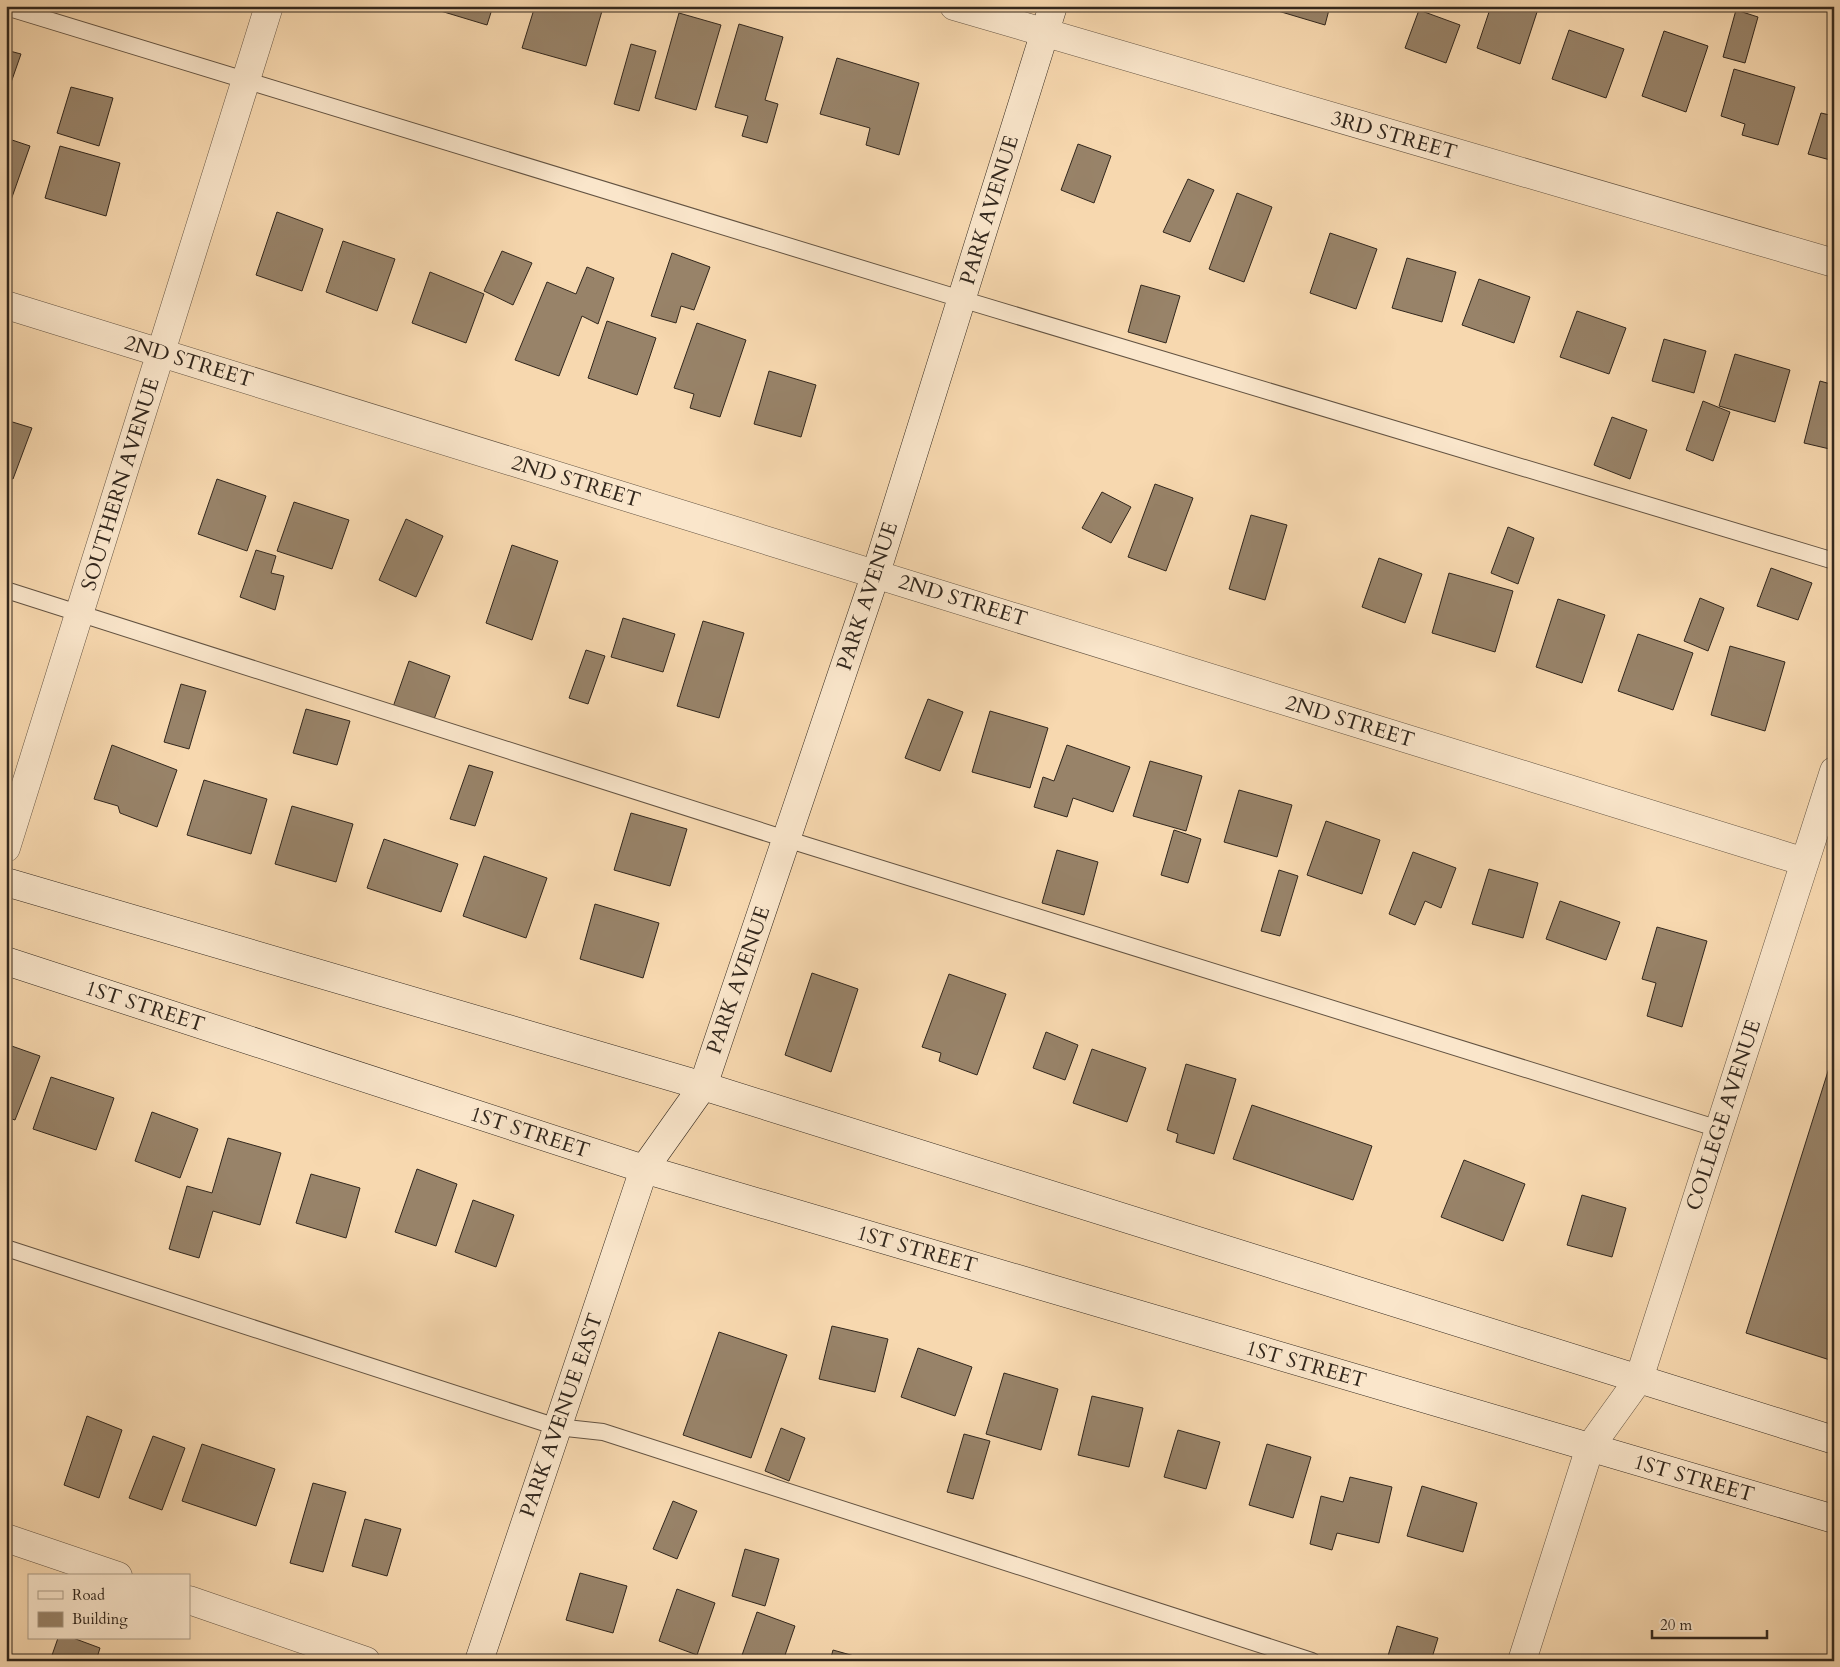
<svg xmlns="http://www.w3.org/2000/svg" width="1840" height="1667" font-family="Cardo,serif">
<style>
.building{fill:#988369;stroke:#32271d}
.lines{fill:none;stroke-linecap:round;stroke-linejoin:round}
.lane-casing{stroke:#635342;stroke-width:18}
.street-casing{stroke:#635342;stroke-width:29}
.secondary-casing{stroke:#32271d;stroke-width:29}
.lane{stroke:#fae6cb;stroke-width:16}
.street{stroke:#fae6cb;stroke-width:28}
.secondary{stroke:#fae6cb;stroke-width:28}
.labels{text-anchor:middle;stroke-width:4;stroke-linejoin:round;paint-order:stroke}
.street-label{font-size:21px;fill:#32271d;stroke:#fae6cb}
</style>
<rect width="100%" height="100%" fill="#f7d8af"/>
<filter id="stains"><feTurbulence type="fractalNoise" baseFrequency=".004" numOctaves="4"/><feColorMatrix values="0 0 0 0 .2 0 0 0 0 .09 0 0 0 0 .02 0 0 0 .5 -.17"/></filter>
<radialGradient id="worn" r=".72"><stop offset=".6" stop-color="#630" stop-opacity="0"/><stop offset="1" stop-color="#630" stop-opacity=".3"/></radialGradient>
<!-- building -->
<path class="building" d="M424,6h69l-6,19z
M535,6h51l16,5 -16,55 -64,-18z
M1280,6h50l-5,19 -47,-14z
M1491,6h48l-19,58 -43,-16z
M1419,10l41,15 -14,38 -41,-15z
M1736,10l22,7 -13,46 -22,-6z
M679,13l42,12 -25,85 -41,-12z
M739,24l44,13 -18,63 13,4 -11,39 -25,-7 6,-20 -33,-9z
M1569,30l55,19 -18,49 -54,-19z
M1664,31l44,15 -22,66 -44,-16z
M631,44l25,7 -17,60 -25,-7z
M6,50l15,4 -15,43z
M837,58l82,25 -20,72 -33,-10 4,-17 -50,-14z
M1734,69l61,18 -17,58 -36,-10 3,-11 -24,-8z
M71,87l42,11 -14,48 -42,-13z
M1821,113l13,3v45l-26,-7z
M6,138l24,8 -19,54 -5,-1z
M1078,144l33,12 -17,47 -33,-13z
M60,146l60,17 -14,53 -61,-18z
M1188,179l26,11 -24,52 -27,-10z
M1237,193l35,14 -28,75 -35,-13z
M277,212l46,17 -21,62 -46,-16z
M1330,233l47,16 -21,60 -46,-16z
M343,241l52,18 -18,52 -51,-19z
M502,251l30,12 -19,42 -29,-14z
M672,253l38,14 -16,43 -13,-4 -5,17 -25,-7z
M1407,258l49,14 -14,50 -50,-14z
M587,267l27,11 -16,46 -16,-8 -23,60 -44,-16 32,-78 29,12z
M430,272l54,22 -18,49 -54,-20z
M1479,279l51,18 -16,46 -52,-18z
M1141,285l39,11 -14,47 -38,-11z
M1577,311l49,17 -17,46 -49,-17z
M607,321l49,17 -19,57 -49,-17z
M697,323l49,17 -26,77 -30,-9 4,-14 -20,-6z
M1664,339l42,12 -12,42 -42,-12z
M1735,354l55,16 -15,52 -56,-16z
M769,371l47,14 -15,52 -47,-13z
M1820,381l14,4v65l-30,-7z
M1703,401l27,11 -17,49 -27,-11z
M1612,417l35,13 -17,49 -36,-14z
M6,420l26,8 -19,51 -7,-2z
M217,479l49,17 -19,55 -49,-17z
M1155,484l38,14 -27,73 -38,-14z
M1102,492l29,15 -20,36 -29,-15z
M294,502l55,18 -17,49 -55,-18z
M1251,515l36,10 -22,75 -36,-11z
M406,519l37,17 -27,61 -37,-17z
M1508,527l26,11 -16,46 -27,-11z
M512,545l46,16 -26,79 -46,-17z
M256,550l20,6 -5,17 13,3 -9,34 -35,-13z
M1379,558l43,16 -17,49 -43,-16z
M1771,568l41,15 -14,37 -41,-14z
M1449,573l64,18 -18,61 -63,-19z
M1700,598l24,10 -16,43 -24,-10z
M1558,599l47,16 -23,68 -46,-16z
M623,618l52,16 -12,38 -52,-15z
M703,621l41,12 -25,85 -42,-12z
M1638,634l55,19 -20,57 -55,-19z
M1730,646l55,16 -20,69 -54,-16z
M586,650l19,6 -17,48 -19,-6z
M409,661l41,15 -17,46 -40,-15z
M181,684l25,7 -17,58 -25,-7z
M928,699l35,13 -23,59 -35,-13z
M306,709l44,12 -13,44 -44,-12z
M990,711l58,17 -18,60 -58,-16z
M112,745l65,25 -20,57 -37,-14 -2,-7 -24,-7z
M1067,745l63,22 -17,45 -40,-14 -6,19 -33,-10 9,-30 11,4z
M1150,761l52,15 -16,55 -53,-15z
M469,765l24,7 -18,54 -25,-7z
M204,780l63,19 -16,55 -64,-19z
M1239,790l53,15 -15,52 -53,-15z
M292,806l61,18 -17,58 -61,-18z
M631,813l56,16 -17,57 -56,-16z
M1326,821l54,19 -18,54 -55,-19z
M1174,830l27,9 -13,44 -27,-8z
M384,839l74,25 -17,48 -74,-24z
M1057,850l41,12 -14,53 -42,-12z
M1413,852l43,16 -15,40 -16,-7 -10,24 -26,-11z
M484,856l63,22 -21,60 -63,-22z
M1489,869l49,14 -15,55 -51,-14z
M1279,870l19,6 -18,60 -19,-5z
M1560,901l60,21 -14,38 -60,-21z
M595,904l64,19 -16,55 -63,-19z
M1657,927l50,14 -25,86 -35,-11 9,-33 -14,-4z
M812,973l46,16 -27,83 -46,-17z
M949,974l57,20 -29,81 -38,-14 2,-8 -19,-6z
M1046,1032l32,13 -13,35 -32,-12z
M6,1044l34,12 -25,64 -9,-3z
M1092,1049l54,19 -19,54 -54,-19z
M1834,1052v307l-1,2 -87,-28z
M1186,1064l50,15 -22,75 -38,-12 2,-8 -11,-4z
M51,1077l63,21 -18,52 -63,-21z
M1252,1105l120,41 -19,54 -120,-41z
M152,1112l46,17 -18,49 -45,-17z
M228,1138l53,15 -21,72 -47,-14 -14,47 -30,-9 18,-63 25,7z
M1464,1160l61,24 -22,57 -62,-24z
M417,1169l40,15 -21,62 -41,-14z
M311,1174l49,14 -14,50 -50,-15z
M1582,1195l44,13 -14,49 -45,-12z
M473,1200l41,15 -18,52 -41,-15z
M832,1326l56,13 -13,53 -56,-13z
M719,1332l68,23 -36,103 -68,-23z
M918,1348l54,19 -17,49 -54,-19z
M1004,1373l54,16 -17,61 -55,-16z
M1092,1396l51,12 -14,59 -51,-12z
M87,1416l35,14 -23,68 -35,-13z
M781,1428l24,10 -16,43 -24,-10z
M1178,1430l42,12 -14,47 -42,-12z
M964,1434l26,7 -17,58 -26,-7z
M153,1436l32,12 -23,62 -33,-12z
M202,1444l73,25 -19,57 -74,-25z
M1267,1444l44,13 -18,61 -44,-13z
M1350,1477l42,10 -13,56 -42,-10 -5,17 -22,-6 11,-48 22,6z
M313,1483l33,9 -23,80 -33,-9z
M1422,1486l55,17 -14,49 -56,-16z
M673,1501l24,10 -20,48 -24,-10z
M365,1519l36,10 -14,47 -35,-10z
M745,1549l34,10 -14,47 -33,-10z
M580,1573l47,13 -14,47 -47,-13z
M677,1589l38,14 -18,52 -38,-14z
M757,1612l38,14 -12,35h-43z
M1397,1626l41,12 -7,23 -44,-2z
M58,1638h15l27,10 -4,13h-46z
M833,1650l39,11h-42z"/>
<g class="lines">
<defs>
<path id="lane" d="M6,7l955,292 873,262
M6,590l780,249 933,290
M6,1248l551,179 46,5 709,229"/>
<path id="street" d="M954,6l880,257
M6,305l1799,557
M6,848l263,-842
M6,1538l112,38
M189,1600l177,61
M1522,1661l68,-214 49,-68 195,-608"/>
<path id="secondary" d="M6,882l697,204 1131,354
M6,961l638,208 1190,350
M479,1661l165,-492 59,-83 173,-513 177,-567"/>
</defs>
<!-- lane casing -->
<use href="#lane" class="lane-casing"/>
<!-- street casing -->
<use href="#street" class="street-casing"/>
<!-- secondary casing -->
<use href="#secondary" class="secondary-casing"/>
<!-- lane -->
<use href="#lane" class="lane"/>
<!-- street -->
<use href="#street" class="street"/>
<!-- secondary -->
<use href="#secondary" class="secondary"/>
</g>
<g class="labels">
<!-- street labels -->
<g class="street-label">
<text transform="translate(1394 135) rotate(16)" y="7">3RD STREET</text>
<text transform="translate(989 210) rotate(-73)" y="7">PARK AVENUE</text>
<text transform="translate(189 361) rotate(17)" y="7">2ND STREET</text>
<text transform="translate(576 481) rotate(17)" y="7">2ND STREET</text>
<text transform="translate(120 484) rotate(-73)" y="7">SOUTHERN AVENUE</text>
<text transform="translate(867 596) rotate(-72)" y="7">PARK AVENUE</text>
<text transform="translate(963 600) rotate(17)" y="7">2ND STREET</text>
<text transform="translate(1350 721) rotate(17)" y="7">2ND STREET</text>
<text transform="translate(738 980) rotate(-71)" y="7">PARK AVENUE</text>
<text transform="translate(145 1006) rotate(18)" y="7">1ST STREET</text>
<text transform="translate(1723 1115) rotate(-72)" y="7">COLLEGE AVENUE</text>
<text transform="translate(530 1132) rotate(18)" y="7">1ST STREET</text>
<text transform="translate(917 1249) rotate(16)" y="7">1ST STREET</text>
<text transform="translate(1306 1364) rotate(16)" y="7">1ST STREET</text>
<text transform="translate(561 1415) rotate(-71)" y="7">PARK AVENUE EAST</text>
<text transform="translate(1694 1478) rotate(16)" y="7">1ST STREET</text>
</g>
</g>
<!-- margin -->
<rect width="1840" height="1667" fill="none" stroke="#f7d8af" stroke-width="25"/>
<rect x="8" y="8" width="1825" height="1652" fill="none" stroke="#32271d" stroke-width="2.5"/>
<rect x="12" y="12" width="1815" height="1642" fill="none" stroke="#32271d"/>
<!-- legend -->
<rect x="28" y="1574" width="162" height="65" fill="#fae6cb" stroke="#aa9a85"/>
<rect x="38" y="1591" width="25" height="8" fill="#fae6cb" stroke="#aa9a85"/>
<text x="72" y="1600" font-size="15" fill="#32271d">Road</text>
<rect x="38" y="1612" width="25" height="15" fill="#988369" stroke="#aa9a85"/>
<text x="72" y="1624" font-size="15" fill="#32271d">Building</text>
<!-- scale -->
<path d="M1652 1630v8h115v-8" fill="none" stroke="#32271d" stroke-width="2.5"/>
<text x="1660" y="1630" font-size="15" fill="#32271d" stroke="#fae6cb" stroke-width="4" paint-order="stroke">20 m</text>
<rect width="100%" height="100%" filter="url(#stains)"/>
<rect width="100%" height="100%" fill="url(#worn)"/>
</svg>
